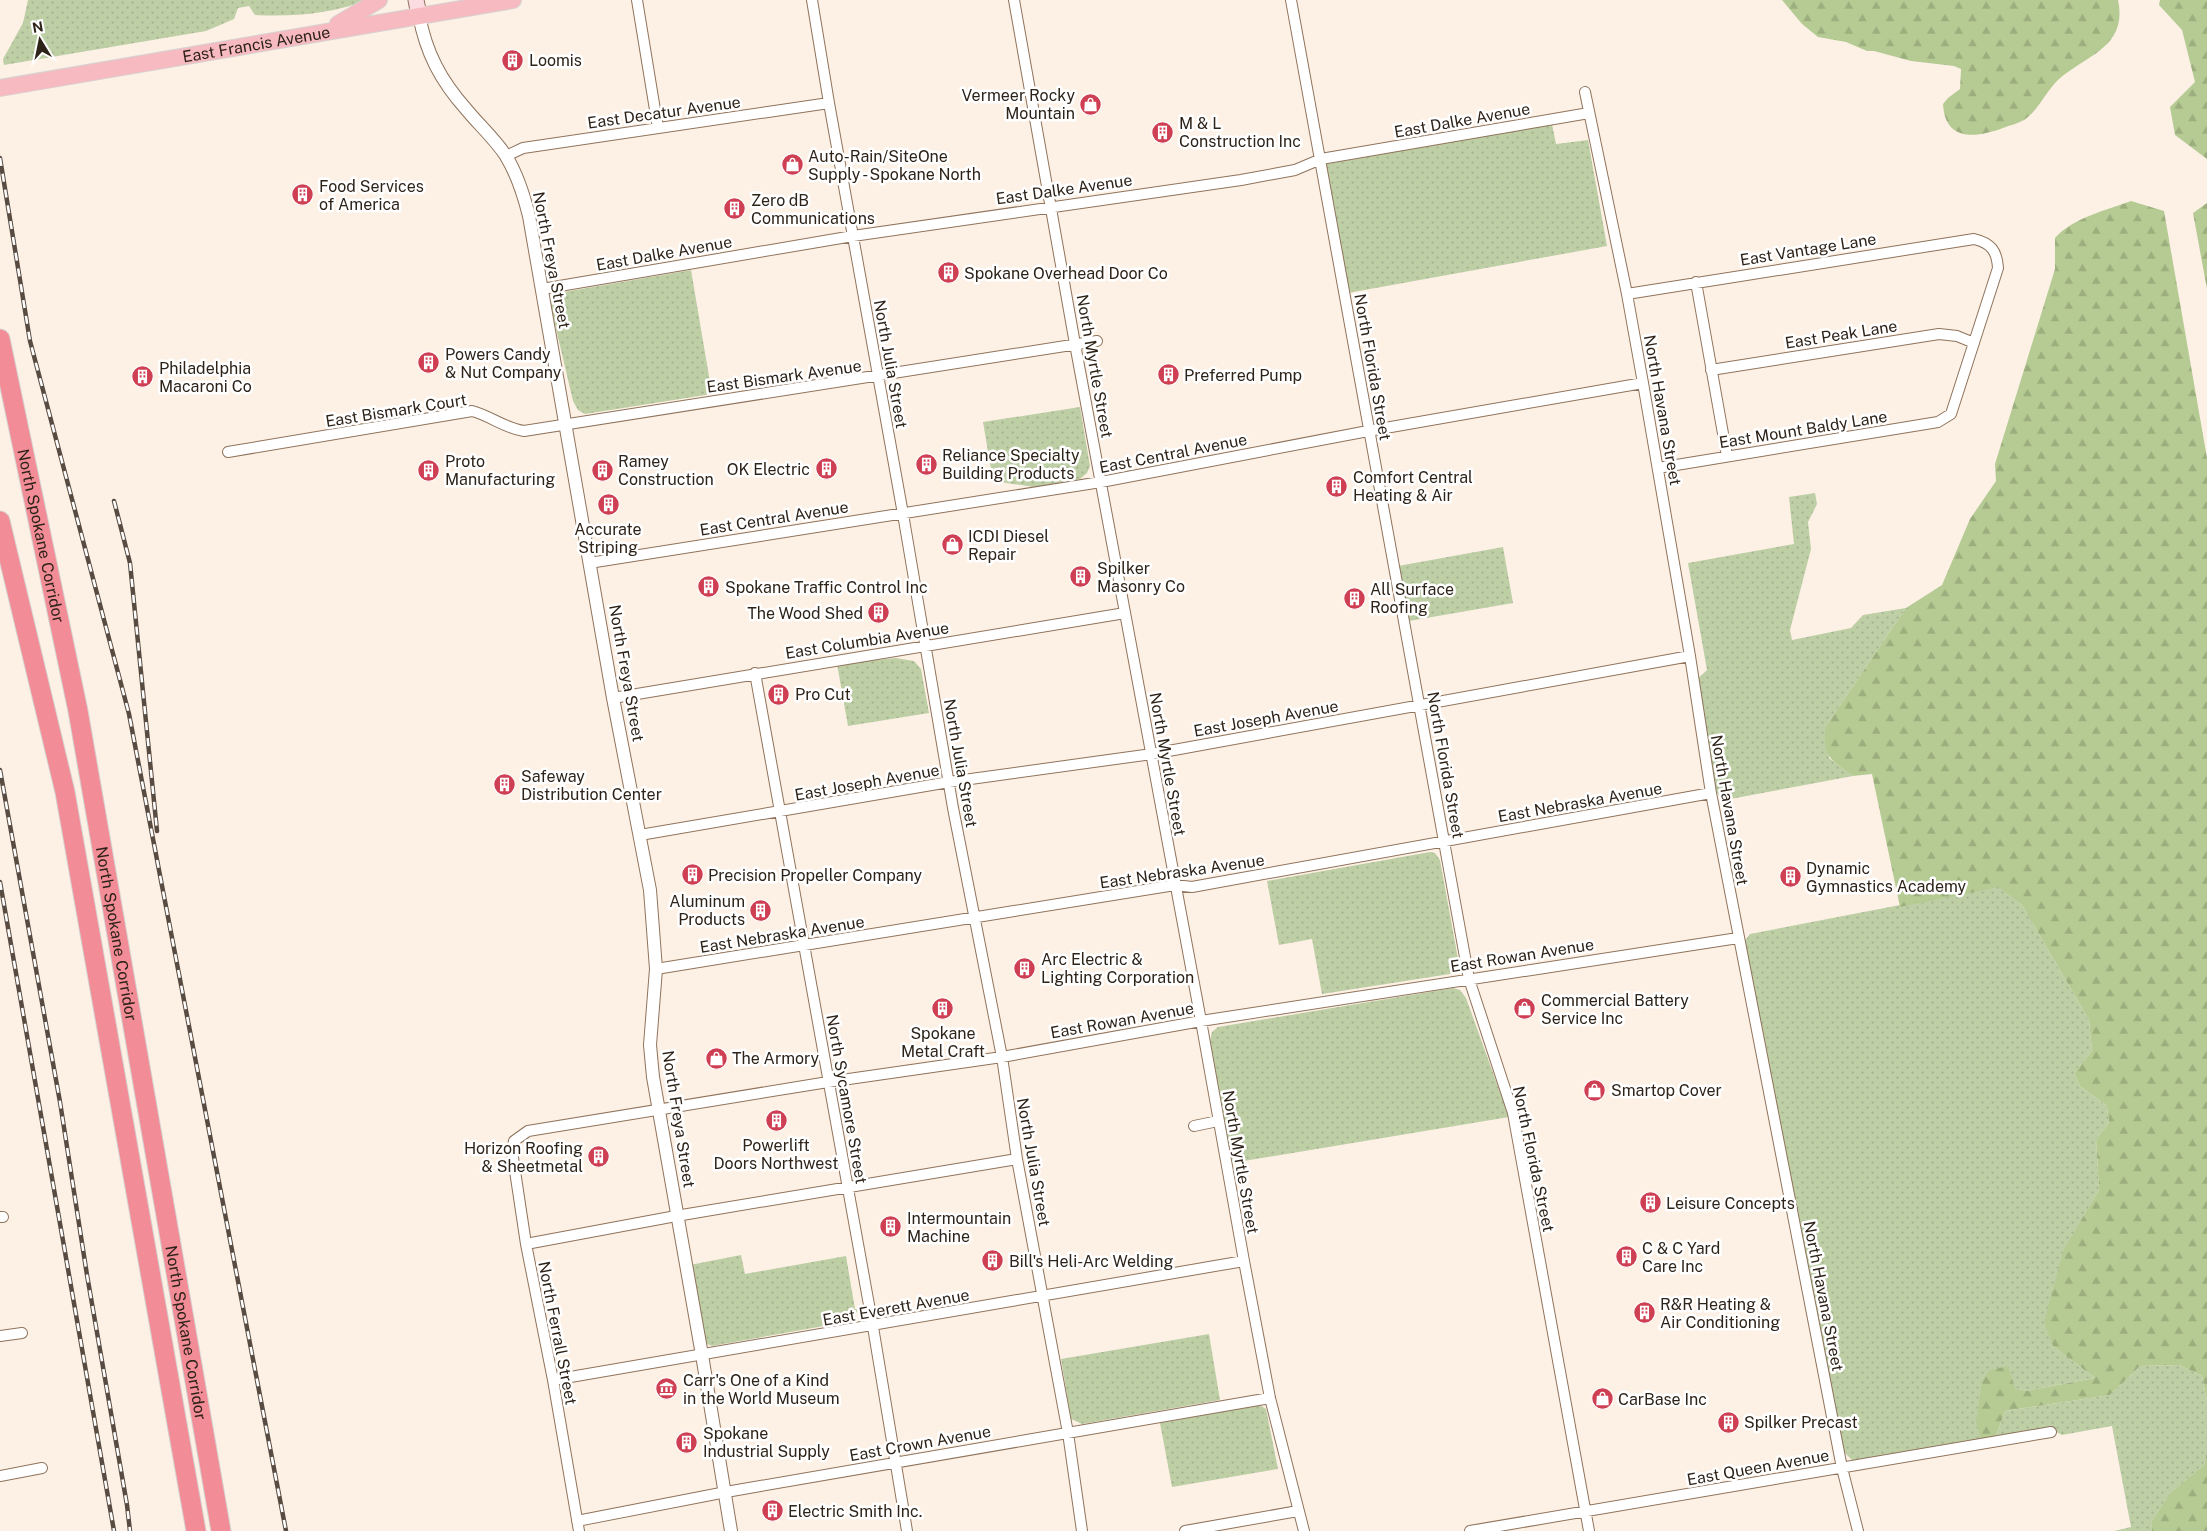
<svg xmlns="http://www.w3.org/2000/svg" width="2207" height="1531" font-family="'Public Sans',sans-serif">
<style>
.grass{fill:url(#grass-dots)}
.forest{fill:url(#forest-firs)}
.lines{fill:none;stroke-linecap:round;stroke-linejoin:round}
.minor-casing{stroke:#8f735c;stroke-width:12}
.tertiary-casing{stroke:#8f735c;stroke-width:14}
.secondary-casing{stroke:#8f735c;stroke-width:17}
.primary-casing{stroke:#d5d3d1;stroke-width:18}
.motorway-casing{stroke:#d5d3d1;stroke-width:21}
.minor{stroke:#fff;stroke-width:10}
.tertiary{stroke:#fff;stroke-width:12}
.secondary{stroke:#fbdce0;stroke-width:15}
.primary{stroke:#f7bac1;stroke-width:16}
.motorway{stroke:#f28c97;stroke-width:19}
.rail-casing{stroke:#584c42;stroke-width:4.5}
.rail{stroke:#fff;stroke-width:2.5;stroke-dasharray:8;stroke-linecap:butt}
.labels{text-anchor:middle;stroke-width:5;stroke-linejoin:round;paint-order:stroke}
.street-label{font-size:16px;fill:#2e2319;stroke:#fff}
.poi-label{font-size:16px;fill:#2e2319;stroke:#fff;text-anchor:start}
</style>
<defs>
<pattern id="grass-dots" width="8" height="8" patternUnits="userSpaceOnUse" patternTransform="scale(1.25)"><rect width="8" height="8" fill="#becfa6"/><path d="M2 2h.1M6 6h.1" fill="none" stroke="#a4b18e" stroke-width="1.8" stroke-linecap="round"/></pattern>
<pattern id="forest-firs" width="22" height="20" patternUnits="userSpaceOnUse" patternTransform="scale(1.25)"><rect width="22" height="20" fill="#b5cb93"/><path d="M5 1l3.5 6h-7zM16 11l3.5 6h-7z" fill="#9cae7e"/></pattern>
</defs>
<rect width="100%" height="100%" fill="#fdf1e6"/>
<!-- grass -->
<path class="grass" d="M28,0h339c-35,14 -75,17 -112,15l-6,-9 -11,2 -4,11 -28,12 -202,34 -1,-6 20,-36z
M1552,124l4,20 32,-4 19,106 -259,47 -23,-125 2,-4z
M691,270l21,124 -127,20 -7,-4 -5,-9 -23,-98 2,-5 6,-5z
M1080,407l10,59 -3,7 -7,6 -46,8 -41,-6 -10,-59z
M1815,493l2,11 -9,18 3,27 -21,81 2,10 59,-12 12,-13 43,-7 -80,118 3,32 24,18 -128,24 -8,-7 -22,-112 12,-11 -19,-107 106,-19 -5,-47z
M1503,547l10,56 -104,18 -11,-55z
M895,658l19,3 7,8 8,44 -81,13 -11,-62z
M1430,852l5,1 5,7 18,99 -2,10 -6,5 -128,20 -10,-55 -33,6 -12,-64z
M1999,886l23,19 67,115 3,31 -18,22 6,13 27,20 2,17 -13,16 3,51 -35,60 -11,96 42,32 -69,13 -11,-3 -33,53 -129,20 -10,-10 -100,-508 7,-9z
M1453,988l7,2 6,8 43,119 -277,46 -22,-122 2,-9 6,-5z
M741,1255l4,19 101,-18 9,53 3,1 -6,11 -140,25 -5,-2 -3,-5 -14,-74z
M1209,1334l11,66 -138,24 -11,-5 -10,-60z
M2179,1365l23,11 5,25v51l-3,13 -34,28 -19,29 1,9h-38l17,-4 -19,-101 -50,9 -11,-6 -56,10 10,-28 105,-16 30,-29z
M1260,1405l6,4 12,60 -106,18 -12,-64z"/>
<!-- forest -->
<path class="forest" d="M1782,0h336c10,47 -31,55 -59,79 -13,12 -20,31 -35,41 -7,4 -14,5 -21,8 -27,10 -58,14 -60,-24l5,-6 12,-9 1,-20 -7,-3 -43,-5 -37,-10h-7l-21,-9 -28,-5 -16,-13z
M2160,0h47v159l-32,-24 -5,-28 25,-25 -13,-52 -23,-25z
M2131,201l33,10 43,247v943l-5,-25 -23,-11 -39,1 -30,29 -105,16 -10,28 -13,2 -6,-18 6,-42 8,-11 18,-4 7,22 11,3 69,-13 -42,-32 -9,-24 20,-73 35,-59 -3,-51 13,-16 -2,-17 -27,-20 -6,-13 18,-22 -3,-31 -67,-115 -23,-18 -99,20 -28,-133 -19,2c-23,-17 -31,-19 -27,-50l80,-118 36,-23 28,-66 26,-38 -1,-17 60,-195v-31c19,-21 50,-27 76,-37z
M2207,203v86l-14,-76z
M2207,1452v79h-55l-1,-9 19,-29 34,-28z"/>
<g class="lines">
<defs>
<path id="minor" d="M637,0l21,128
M812,0l17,103 74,411 50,294 49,249 15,102 51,274 14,98
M1014,0l61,344 126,677 43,240 26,137 34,133
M1291,0l178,979 44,134 76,418
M1585,92l42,202 16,89 47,273 21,137 131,675 16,63
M506,156l17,-8 306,-45
M1696,282l31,174
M542,289l311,-53 388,-56 54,-10 26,-11 268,-46
M1627,294l347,-55c17,4 23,12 24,29l-47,146 -13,8 -280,46
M1711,370l228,-36 18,2 17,7
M228,452l244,-41c19,5 32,17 52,20l573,-90
M589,563l512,-81 267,-51 275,-48
M755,673l118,654 34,204
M613,698l512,-85
M640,835l309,-53 203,-28 538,-98
M656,969l519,-84 17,2 519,-94
M1194,1126l24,-5
M0,1217h3
M526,1244l150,-28 341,-57
M0,1336l22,-3
M553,1380l691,-119
M0,1476l42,-8
M577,1521l149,-29 544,-94
M579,1531l-26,-151 -27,-136 -14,-93 2,-10 14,-10 300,-49 174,-25 199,-36 537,-83
M1185,1531l113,-20
M1470,1531l581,-99"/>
<path id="tertiary" d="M419,15c7,38 22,66 47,94 13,16 29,30 40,47 11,18 18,40 23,60l84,482 37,192 6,79 -6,76 3,32 49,278 29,176"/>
<path id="secondary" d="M416,0l3,15"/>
<g id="primary">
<path d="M338,24l41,-24"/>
<path id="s1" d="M0,88l513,-88"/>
</g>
<g id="motorway">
<path id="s2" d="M0,339l78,372 143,820"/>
<path d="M0,521l65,271 131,739"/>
</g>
</defs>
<!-- minor casing -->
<use href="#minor" class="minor-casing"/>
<!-- tertiary casing -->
<use href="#tertiary" class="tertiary-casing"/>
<!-- secondary casing -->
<use href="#secondary" class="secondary-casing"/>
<!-- primary casing -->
<use href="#primary" class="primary-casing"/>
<!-- motorway casing -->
<use href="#motorway" class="motorway-casing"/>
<!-- minor -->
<use href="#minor" class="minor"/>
<!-- tertiary -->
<use href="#tertiary" class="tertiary"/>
<!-- secondary -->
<use href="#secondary" class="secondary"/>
<!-- primary -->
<use href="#primary" class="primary"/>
<!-- motorway -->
<use href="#motorway" class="motorway"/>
<defs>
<path id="rail" d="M0,158l30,183 99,373 157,817
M114,501l16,62 27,268
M0,770l60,332 27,173 40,230 3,26
M0,882l114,649"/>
</defs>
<!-- rail casing -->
<use href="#rail" class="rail-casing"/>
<!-- rail -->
<use href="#rail" class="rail"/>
</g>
<!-- icons -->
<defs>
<symbol id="building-disc" viewBox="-11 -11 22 22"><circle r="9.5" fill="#cf3f53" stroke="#fff"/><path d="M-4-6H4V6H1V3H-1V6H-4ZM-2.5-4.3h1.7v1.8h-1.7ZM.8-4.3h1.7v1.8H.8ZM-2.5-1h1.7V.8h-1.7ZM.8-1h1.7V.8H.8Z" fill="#fff"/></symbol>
<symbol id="shop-disc" viewBox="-11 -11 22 22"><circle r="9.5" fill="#cf3f53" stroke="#fff"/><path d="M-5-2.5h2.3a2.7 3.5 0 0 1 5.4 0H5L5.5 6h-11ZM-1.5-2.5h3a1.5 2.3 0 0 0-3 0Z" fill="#fff"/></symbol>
<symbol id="museum-disc" viewBox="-11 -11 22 22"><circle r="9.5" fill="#cf3f53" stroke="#fff"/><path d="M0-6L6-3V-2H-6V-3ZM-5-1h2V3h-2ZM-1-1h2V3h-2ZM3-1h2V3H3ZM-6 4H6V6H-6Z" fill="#fff"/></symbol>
</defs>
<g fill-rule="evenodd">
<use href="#building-disc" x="500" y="48" width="25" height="25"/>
<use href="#shop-disc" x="1078" y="92" width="25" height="25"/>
<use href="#building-disc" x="1150" y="120" width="25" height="25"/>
<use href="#shop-disc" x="780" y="152" width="25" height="25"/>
<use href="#building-disc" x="290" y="182" width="25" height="25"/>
<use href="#building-disc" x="722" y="196" width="25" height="25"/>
<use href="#building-disc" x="936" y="260" width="25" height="25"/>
<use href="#building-disc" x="416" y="350" width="25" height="25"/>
<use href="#building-disc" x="1156" y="362" width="25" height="25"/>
<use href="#building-disc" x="130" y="364" width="25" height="25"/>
<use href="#building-disc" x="914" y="452" width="25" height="25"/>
<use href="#building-disc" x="814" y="456" width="25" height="25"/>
<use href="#building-disc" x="416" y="458" width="25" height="25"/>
<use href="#building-disc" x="590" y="458" width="25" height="25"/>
<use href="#building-disc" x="1324" y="474" width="25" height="25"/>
<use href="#building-disc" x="596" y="492" width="25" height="25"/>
<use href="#shop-disc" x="940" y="532" width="25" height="25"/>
<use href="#building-disc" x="1068" y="564" width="25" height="25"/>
<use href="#building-disc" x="696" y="574" width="25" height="25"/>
<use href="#building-disc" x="1342" y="586" width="25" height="25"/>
<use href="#building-disc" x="866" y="600" width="25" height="25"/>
<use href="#building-disc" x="766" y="682" width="25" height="25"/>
<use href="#building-disc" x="492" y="772" width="25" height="25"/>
<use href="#building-disc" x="680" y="862" width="25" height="25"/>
<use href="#building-disc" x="1778" y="864" width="25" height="25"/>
<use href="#building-disc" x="748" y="898" width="25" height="25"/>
<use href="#building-disc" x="1012" y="956" width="25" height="25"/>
<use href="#building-disc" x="930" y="996" width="25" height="25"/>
<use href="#shop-disc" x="1512" y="996" width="25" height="25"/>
<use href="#shop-disc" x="704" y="1046" width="25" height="25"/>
<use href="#shop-disc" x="1582" y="1078" width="25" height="25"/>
<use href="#building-disc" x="764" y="1108" width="25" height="25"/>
<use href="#building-disc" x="586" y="1144" width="25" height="25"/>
<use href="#building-disc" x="1638" y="1190" width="25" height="25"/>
<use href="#building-disc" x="878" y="1214" width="25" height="25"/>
<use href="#building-disc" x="1614" y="1244" width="25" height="25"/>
<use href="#building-disc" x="980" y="1248" width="25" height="25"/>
<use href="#building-disc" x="1632" y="1300" width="25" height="25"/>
<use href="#museum-disc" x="654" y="1376" width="25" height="25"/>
<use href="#shop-disc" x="1590" y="1386" width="25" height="25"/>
<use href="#building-disc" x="1716" y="1410" width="25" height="25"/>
<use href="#building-disc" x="674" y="1430" width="25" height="25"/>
<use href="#building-disc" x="760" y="1498" width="25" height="25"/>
</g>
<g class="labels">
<!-- street labels -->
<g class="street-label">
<text dy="6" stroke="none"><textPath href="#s1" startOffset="260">East Francis Avenue</textPath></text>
<text transform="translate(664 112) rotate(-8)" y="6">East Decatur Avenue</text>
<text transform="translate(1462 120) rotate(-10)" y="6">East Dalke Avenue</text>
<text transform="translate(1064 189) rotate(-8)" y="6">East Dalke Avenue</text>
<text transform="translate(1808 249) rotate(-9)" y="6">East Vantage Lane</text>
<text transform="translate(664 253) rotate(-10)" y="6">East Dalke Avenue</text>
<text transform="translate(552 260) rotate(79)" y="6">North Freya Street</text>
<text transform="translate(1841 334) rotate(-9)" y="6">East Peak Lane</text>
<text transform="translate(891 364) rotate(80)" y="6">North Julia Street</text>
<text transform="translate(1095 366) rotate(80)" y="6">North Myrtle Street</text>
<text transform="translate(1373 367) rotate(80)" y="6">North Florida Street</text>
<text transform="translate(784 376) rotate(-8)" y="6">East Bismark Avenue</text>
<text transform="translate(396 410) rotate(-9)" y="6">East Bismark Court</text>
<text transform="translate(1663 410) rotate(80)" y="6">North Havana Street</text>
<text transform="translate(1803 429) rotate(-9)" y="6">East Mount Baldy Lane</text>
<text transform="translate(1173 453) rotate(-11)" y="6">East Central Avenue</text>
<text transform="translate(774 518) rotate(-9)" y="6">East Central Avenue</text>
<text dy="6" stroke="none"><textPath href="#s2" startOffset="201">North Spokane Corridor</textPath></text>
<text transform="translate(867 640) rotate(-9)" y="6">East Columbia Avenue</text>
<text transform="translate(627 673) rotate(80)" y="6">North Freya Street</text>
<text transform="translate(1266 718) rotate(-10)" y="6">East Joseph Avenue</text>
<text transform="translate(961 763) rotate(80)" y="6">North Julia Street</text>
<text transform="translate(1168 764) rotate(80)" y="6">North Myrtle Street</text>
<text transform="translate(1446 765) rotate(80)" y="6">North Florida Street</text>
<text transform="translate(867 782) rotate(-10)" y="6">East Joseph Avenue</text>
<text transform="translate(1580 802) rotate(-10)" y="6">East Nebraska Avenue</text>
<text transform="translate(1730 810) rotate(80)" y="6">North Havana Street</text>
<text transform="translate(1182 871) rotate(-8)" y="6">East Nebraska Avenue</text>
<text dy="6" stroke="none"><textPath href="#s2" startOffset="606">North Spokane Corridor</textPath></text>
<text transform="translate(782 934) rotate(-9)" y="6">East Nebraska Avenue</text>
<text transform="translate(1522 955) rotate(-9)" y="6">East Rowan Avenue</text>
<text transform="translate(1122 1020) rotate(-10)" y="6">East Rowan Avenue</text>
<text transform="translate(847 1099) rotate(80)" y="6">North Sycamore Street</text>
<text transform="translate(679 1119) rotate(81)" y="6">North Freya Street</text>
<text transform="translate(1534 1159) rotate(78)" y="6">North Florida Street</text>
<text transform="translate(1034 1162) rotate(80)" y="6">North Julia Street</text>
<text transform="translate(1241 1162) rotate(80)" y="6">North Myrtle Street</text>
<text transform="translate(1824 1296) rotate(79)" y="6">North Havana Street</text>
<text transform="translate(896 1307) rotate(-10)" y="6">East Everett Avenue</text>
<text dy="6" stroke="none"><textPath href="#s2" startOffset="1011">North Spokane Corridor</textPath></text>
<text transform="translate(558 1333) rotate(79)" y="6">North Ferrall Street</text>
<text transform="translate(920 1443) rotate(-10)" y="6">East Crown Avenue</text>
<text transform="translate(1758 1467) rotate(-10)" y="6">East Queen Avenue</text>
</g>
<!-- poi labels -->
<g class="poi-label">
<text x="529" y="66">Loomis</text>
<text x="1075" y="101" text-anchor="end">Vermeer Rocky<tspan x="1075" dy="18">Mountain</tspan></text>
<text x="1179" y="129">M &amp; L<tspan x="1179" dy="18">Construction Inc</tspan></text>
<text x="808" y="162">Auto-Rain/SiteOne<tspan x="808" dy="18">Supply - Spokane North</tspan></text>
<text x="319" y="192">Food Services<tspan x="319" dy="18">of America</tspan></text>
<text x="751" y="206">Zero dB<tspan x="751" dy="18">Communications</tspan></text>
<text x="964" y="279">Spokane Overhead Door Co</text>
<text x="445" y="360">Powers Candy<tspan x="445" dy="18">&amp; Nut Company</tspan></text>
<text x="159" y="374">Philadelphia<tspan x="159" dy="18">Macaroni Co</tspan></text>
<text x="1184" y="381">Preferred Pump</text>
<text x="942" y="461">Reliance Specialty<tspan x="942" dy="18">Building Products</tspan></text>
<text x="445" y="467">Proto<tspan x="445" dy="18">Manufacturing</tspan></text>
<text x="618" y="467">Ramey<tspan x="618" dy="18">Construction</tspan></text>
<text x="810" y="475" text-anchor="end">OK Electric</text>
<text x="1353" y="483">Comfort Central<tspan x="1353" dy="18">Heating &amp; Air</tspan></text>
<text x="608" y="535" text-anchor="middle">Accurate<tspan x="608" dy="18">Striping</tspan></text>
<text x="968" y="542">ICDI Diesel<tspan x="968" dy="18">Repair</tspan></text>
<text x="1097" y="574">Spilker<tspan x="1097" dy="18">Masonry Co</tspan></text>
<text x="725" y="593">Spokane Traffic Control Inc</text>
<text x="1370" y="595">All Surface<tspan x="1370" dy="18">Roofing</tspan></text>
<text x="863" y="619" text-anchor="end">The Wood Shed</text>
<text x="795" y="700">Pro Cut</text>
<text x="521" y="782">Safeway<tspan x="521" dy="18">Distribution Center</tspan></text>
<text x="1806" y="874">Dynamic<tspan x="1806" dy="18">Gymnastics Academy</tspan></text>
<text x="708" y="881">Precision Propeller Company</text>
<text x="745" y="907" text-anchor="end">Aluminum<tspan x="745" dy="18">Products</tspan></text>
<text x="1041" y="965">Arc Electric &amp;<tspan x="1041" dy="18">Lighting Corporation</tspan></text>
<text x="1541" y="1006">Commercial Battery<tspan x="1541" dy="18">Service Inc</tspan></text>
<text x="943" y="1039" text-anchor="middle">Spokane<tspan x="943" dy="18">Metal Craft</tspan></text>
<text x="732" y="1064">The Armory</text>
<text x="1611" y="1096">Smartop Cover</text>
<text x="776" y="1151" text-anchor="middle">Powerlift<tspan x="776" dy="18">Doors Northwest</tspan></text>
<text x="583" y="1154" text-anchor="end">Horizon Roofing<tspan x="583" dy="18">&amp; Sheetmetal</tspan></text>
<text x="1666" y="1209">Leisure Concepts</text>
<text x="907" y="1224">Intermountain<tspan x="907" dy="18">Machine</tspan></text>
<text x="1642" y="1254">C &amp; C Yard<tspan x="1642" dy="18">Care Inc</tspan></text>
<text x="1009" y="1267">Bill's Heli-Arc Welding</text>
<text x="1660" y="1310">R&amp;R Heating &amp;<tspan x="1660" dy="18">Air Conditioning</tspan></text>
<text x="683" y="1386">Carr's One of a Kind<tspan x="683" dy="18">in the World Museum</tspan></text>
<text x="1618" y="1405">CarBase Inc</text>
<text x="1744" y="1428">Spilker Precast</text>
<text x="703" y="1439">Spokane<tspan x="703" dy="18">Industrial Supply</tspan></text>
<text x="788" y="1517">Electric Smith Inc.</text>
</g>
</g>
<!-- north arrow -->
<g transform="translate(40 40) rotate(350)" stroke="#ffffff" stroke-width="4" paint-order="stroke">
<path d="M0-4L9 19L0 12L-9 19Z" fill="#2e2319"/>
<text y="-8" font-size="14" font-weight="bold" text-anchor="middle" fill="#2e2319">N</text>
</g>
</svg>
